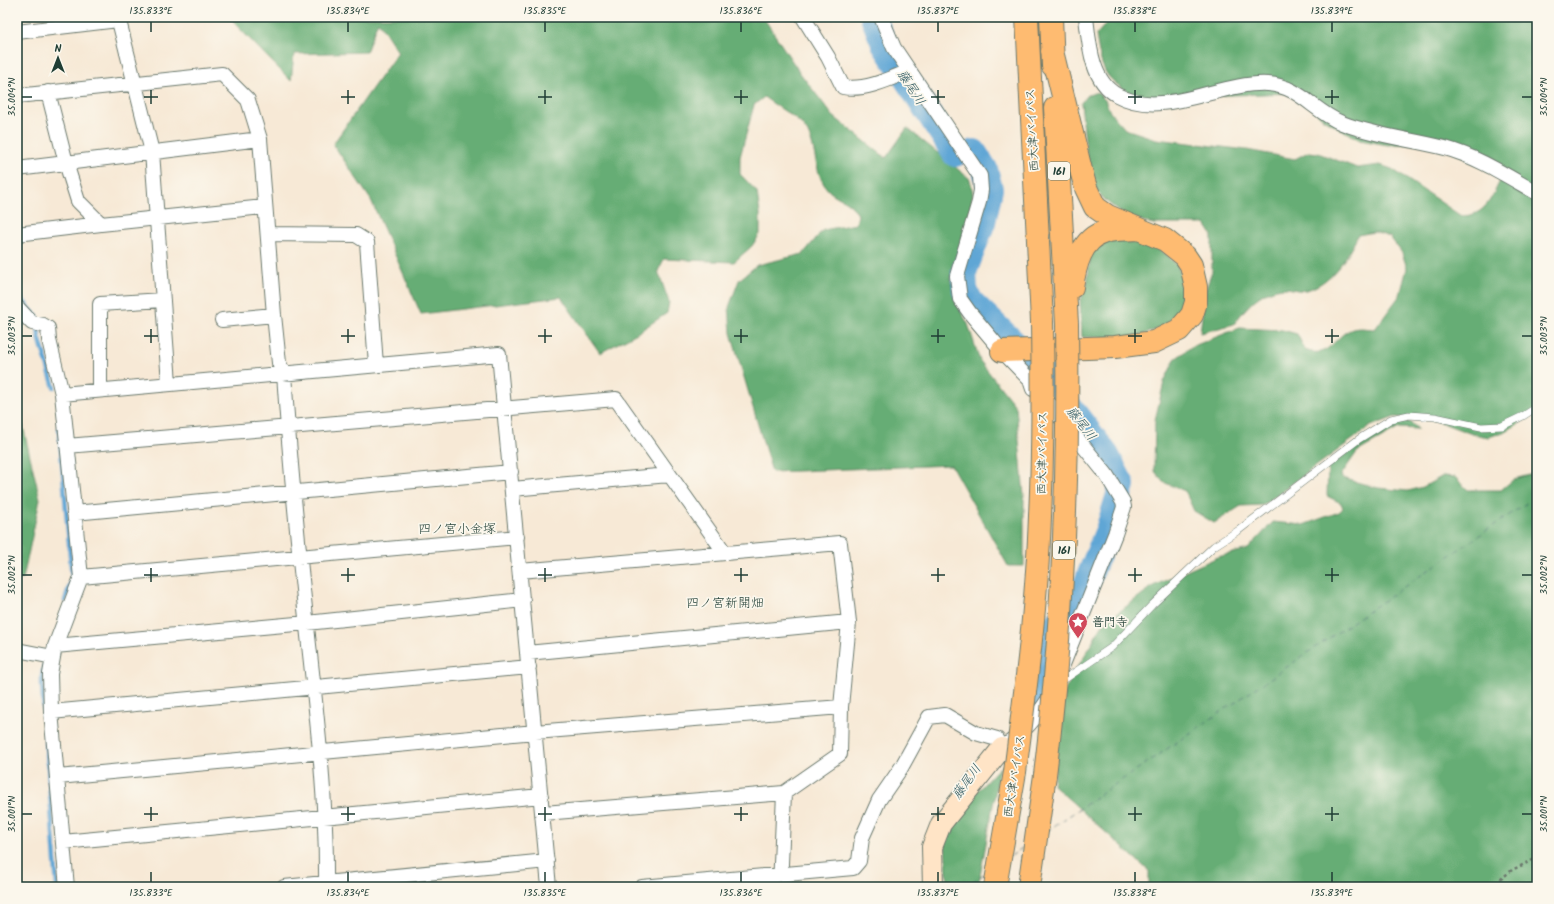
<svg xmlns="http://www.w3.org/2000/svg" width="1554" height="904" font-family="Kalam,'Klee One',sans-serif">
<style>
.forest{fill:#66ad74;stroke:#427554}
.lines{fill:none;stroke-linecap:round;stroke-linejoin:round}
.stream{stroke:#5ea6d5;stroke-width:4.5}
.river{stroke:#5ea6d5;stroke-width:26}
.ferry{stroke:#325c64;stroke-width:1;stroke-dasharray:5 4;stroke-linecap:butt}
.lane-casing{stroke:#6b796d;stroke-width:8}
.street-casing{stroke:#6b796d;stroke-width:16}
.secondary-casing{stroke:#6b796d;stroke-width:22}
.highway-casing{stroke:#6b796d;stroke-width:24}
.path{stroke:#6b796d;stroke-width:2.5;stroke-dasharray:3 3;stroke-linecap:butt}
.lane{stroke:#fff;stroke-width:7}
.street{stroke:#fff;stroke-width:14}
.secondary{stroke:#ffe4c6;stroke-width:20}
.highway{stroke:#febb71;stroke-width:22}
.highway-bridge-casing{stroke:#6b796d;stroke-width:24;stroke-linecap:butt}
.highway-bridge{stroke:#febb71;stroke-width:22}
.ticks{fill:none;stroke:#1f3d34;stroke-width:1.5}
.labels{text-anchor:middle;stroke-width:3.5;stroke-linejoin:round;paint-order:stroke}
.shield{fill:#fbf7ec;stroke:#61756b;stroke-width:1}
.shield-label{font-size:11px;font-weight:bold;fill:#1f3d34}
.street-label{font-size:12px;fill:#1f3d34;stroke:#fbf7ec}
.poi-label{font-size:12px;font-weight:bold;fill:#1f3d34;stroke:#fbf7ec;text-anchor:start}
.water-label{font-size:13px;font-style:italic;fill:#325c64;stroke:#fbf7ec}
.neighbourhood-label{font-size:13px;fill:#1f3d34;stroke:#fbf7ec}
.neatline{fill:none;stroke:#1f3d34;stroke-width:1.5}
.ticks-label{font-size:10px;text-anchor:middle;fill:#1f3d34}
</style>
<rect width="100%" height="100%" fill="#fbf7ec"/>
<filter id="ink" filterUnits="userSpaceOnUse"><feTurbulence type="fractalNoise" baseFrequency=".025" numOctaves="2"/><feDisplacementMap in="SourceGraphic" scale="8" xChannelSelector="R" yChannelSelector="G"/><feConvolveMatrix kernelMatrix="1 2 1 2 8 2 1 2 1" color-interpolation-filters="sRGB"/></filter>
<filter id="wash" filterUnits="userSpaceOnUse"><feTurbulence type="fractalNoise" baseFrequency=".012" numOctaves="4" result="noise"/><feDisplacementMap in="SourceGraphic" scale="16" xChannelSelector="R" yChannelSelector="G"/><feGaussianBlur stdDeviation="0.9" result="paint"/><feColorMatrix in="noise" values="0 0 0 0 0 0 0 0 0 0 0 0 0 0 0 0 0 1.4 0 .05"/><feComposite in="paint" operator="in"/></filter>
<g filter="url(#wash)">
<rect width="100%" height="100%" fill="#f7e9d6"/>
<!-- forest -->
<path class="forest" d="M231,17h532l37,56 33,43 53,42 21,-30 63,51 3,15 -5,26 -18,58 5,23 13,23 12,37 36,46 8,89v70h-16l-57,-101 -179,7 -41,-139 -2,-26 10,-27 18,-15 46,-11 20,-24 33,-6 2,-9c-8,-17 -25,-16 -33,-29 -12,-17 -8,-45 -22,-60 -7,-9 -29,-21 -39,-29l-10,8 -14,52v17l17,18 3,22v20l-8,12 -18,16 -70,-3 -6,12 11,31 -2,11 -30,20 -37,20 -39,-56 -140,17 -50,-114 -38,-56 65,-92 -20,-31 -12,31 -72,2 -3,27 -56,-57z
M1112,17h425v396l-31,18 -17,6 -17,-3 -38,-14 -39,-3 -24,9 -108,79 -22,1 -27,17 -20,-12 -9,-20 -22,-9 -9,-12 1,-50 9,-38 11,-23 16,-12 48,-19 43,2 15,4 8,16c26,10 28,-15 48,-21 7,-2 16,0 22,0l25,-34 7,-27 -5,-15 -12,-16 -16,-5 -16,3c-11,23 -26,47 -51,55 -7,2 -15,-2 -22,-2 -24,1 -38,18 -51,36l-34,9 5,-42 7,-19v-37l-7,-11h-53l-28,-9 -18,-14 -8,-8 -10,-24 -7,-66 5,-7 11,-4 8,8 5,12 15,17 31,10 91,11 48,9 13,-7 10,1 39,15 23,-3 12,4 69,47c25,0 30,-18 40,-37l-61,-37 -52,3 -28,-5 -37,-21 -27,-26 -157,5c-35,-19 -37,-25 -43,-63z
M1132,235c17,7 30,14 43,28 3,3 5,9 6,14 9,23 -5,43 -26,53 -22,10 -50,7 -73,7l-2,-35 7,-17 4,-35 18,-14z
M17,401l23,98 -17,80 -6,1z
M1398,421l12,1 8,7 -19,-1 -42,24 -16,23 1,3 36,10 30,3 15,-4 20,-11 12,1 13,13h33l13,-11 23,-6v414h-388v-16l-96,-86 12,-95 37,-65 51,-39 65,-29 30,-8 25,-27 30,3 36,-13 4,-4 -2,-5 -14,-7 1,-31 48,-32z
M1000,767l-22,120h-30l-3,-42 21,-42z"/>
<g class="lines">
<!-- stream -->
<path class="stream" d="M17,293l20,24 2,20 15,50
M59,428l13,150 -7,23
M44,665l-2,11v11l15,200"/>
<!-- river -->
<path class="river" d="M873,17l12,29 70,108
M974,152l11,17 5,20 -7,33 -19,50 1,18 6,12 66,63 69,89 16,31 -14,45 -32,79 -22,17 -8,22 -5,38 -14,23"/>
<!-- ferry -->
<path class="ferry" d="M1047,831l490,-335
M1011,856l14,-10
M965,887l22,-15"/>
</g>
</g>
<g filter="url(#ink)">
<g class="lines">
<defs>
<path id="lane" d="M1059,683l53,-36 40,-42 62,-59 25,-16 120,-91 32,-20 18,-4 26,2 46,10 21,-1 21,-10 14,-9"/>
<path id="street" d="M118,17l34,135 17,231
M803,17l25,40 15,30c21,4 47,-8 66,-16
M881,17l13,31 86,128 1,14 -2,12 -22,74 3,23 10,14 32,38 28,29 3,9
M1086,17c3,26 5,64 31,78 46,25 103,-14 151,-11 32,2 46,28 74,39 33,13 69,16 103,25 33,9 62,28 92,45
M17,32l101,-12
M48,92l18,71 194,-24
M17,96l205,-22 26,26 12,39 14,176 5,48 5,11c6,90 15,181 25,271 9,81 18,161 17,242
M17,169l49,-6 12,38 23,23 163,-17
M17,234l84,-10
M268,234l88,1 11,7 9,123
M17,307l15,16 11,2 5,3 1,12 13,54
M222,320l52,-5
M1030,380l76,94 17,28 1,5 -9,27 -53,133
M100,390v-86l63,-4
M67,446l549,-47 109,154
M512,489l157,-14
M74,513l437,-41
M520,571l320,-28 9,79 -8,85 -1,47 -56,39 -4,94
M81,577l436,-40
M55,646l252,-23 216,-23
M17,650l36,7
M527,653l322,-31
M51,712l478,-45
M58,777l477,-45 306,-25
M544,813l240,-20
M63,842l478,-46
M67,887l-16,-175 -1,-38 5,-28 26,-69 -19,-183 437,-40 50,533
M284,887l263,-26
M642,887l211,-19 6,-7 3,-23 17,-38 22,-32 28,-51 16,-2 31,18 21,6 5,9c21,-14 35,-31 49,-53"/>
<path id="secondary" d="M933,887l-1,-40 9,-23 61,-76"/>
<path id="highway" d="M1027,17l15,305
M1051,17l2,49
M1055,108l12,216
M1072,287c3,-20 9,-49 33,-55 9,-3 21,-2 31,-3
M1002,351l113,-4 39,-5 25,-12 13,-15 4,-13v-15l-5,-22 -6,-9 -20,-16 -57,-24 -13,-9 -9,-19 -4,-14 -30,-123
M995,887l20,-115
M1029,887l16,-112"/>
</defs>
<!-- lane casing -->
<use href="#lane" class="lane-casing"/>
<!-- street casing -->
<use href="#street" class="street-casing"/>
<!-- secondary casing -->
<use href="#secondary" class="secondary-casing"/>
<!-- highway casing -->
<use href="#highway" class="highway-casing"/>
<!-- path -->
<path class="path" d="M1491,887l21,-17 25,-12"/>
<!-- lane -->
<use href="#lane" class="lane"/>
<!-- street -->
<use href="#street" class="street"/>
<!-- secondary -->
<use href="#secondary" class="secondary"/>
<!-- highway -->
<use href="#highway" class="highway"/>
<defs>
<path id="highway-bridge" d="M1015,772c11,-85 22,-170 25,-256 3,-65 3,-129 2,-194
M1045,775c18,-150 24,-300 22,-451"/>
</defs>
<!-- highway-bridge casing -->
<use href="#highway-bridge" class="highway-bridge-casing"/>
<!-- highway-bridge -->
<use href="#highway-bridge" class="highway-bridge"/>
</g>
</g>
<!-- ticks -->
<path class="ticks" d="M151,22v10M348,22v10M545,22v10M741,22v10M938,22v10M1135,22v10M1332,22v10M151,90v14M348,90v14M545,90v14M741,90v14M938,90v14M1135,90v14M1332,90v14M22,97h10M144,97h14M341,97h14M538,97h14M734,97h14M931,97h14M1128,97h14M1325,97h14M1522,97h10M151,329v14M348,329v14M545,329v14M741,329v14M938,329v14M1135,329v14M1332,329v14M22,336h10M144,336h14M341,336h14M538,336h14M734,336h14M931,336h14M1128,336h14M1325,336h14M1522,336h10M151,568v14M348,568v14M545,568v14M741,568v14M938,568v14M1135,568v14M1332,568v14M22,575h10M144,575h14M341,575h14M538,575h14M734,575h14M931,575h14M1128,575h14M1325,575h14M1522,575h10M151,807v14M348,807v14M545,807v14M741,807v14M938,807v14M1135,807v14M1332,807v14M22,814h10M144,814h14M341,814h14M538,814h14M734,814h14M931,814h14M1128,814h14M1325,814h14M1522,814h10M151,872v10M348,872v10M545,872v10M741,872v10M938,872v10M1135,872v10M1332,872v10"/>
<!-- icons -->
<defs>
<symbol id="sight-pin" viewBox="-11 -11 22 30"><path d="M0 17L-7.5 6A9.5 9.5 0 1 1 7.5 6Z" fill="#d1495b" stroke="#fbf7ec"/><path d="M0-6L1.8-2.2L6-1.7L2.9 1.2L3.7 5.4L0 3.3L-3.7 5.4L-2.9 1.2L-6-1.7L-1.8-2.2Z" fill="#fff"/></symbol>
</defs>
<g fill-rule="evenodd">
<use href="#sight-pin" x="1067" y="611" width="22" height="30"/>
</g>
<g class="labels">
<!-- shield labels -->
<g class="shield">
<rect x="1048" y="162" width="22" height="18" rx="3"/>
<rect x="1053" y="541" width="22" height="18" rx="3"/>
</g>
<g class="shield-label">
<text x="1059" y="175">161</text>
<text x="1064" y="554">161</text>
</g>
<!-- street labels -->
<g class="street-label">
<text transform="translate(1032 130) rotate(-93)" y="4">西大津バイパス</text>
<text transform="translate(1042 453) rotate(-89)" y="4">西大津バイパス</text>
<text transform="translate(1014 776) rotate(-81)" y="4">西大津バイパス</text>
</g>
<!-- poi labels -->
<g class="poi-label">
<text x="1092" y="626">普門寺</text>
</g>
<!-- water labels -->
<g class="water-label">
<text transform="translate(912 87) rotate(57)" y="5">藤尾川</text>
<text transform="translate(1082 423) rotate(52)" y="5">藤尾川</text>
<text transform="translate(966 781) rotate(-54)" y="5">藤尾川</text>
</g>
<!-- neighbourhood labels -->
<g class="neighbourhood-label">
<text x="457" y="533">四ノ宮小金塚</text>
<text x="725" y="607">四ノ宮新開畑</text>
</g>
</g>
<!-- margin -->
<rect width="1554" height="904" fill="none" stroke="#fbf7ec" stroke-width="44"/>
<!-- north arrow -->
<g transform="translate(58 58)" stroke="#fbf7ec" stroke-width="3" paint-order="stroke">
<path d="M0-3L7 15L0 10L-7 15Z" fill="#1f3d34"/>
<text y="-6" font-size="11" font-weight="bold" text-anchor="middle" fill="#1f3d34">N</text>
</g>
<rect x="22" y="22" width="1510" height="860" class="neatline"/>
<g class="ticks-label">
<text x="151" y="14">135.833°E</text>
<text x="348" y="14">135.834°E</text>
<text x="545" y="14">135.835°E</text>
<text x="741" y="14">135.836°E</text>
<text x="938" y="14">135.837°E</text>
<text x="1135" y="14">135.838°E</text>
<text x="1332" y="14">135.839°E</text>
<text transform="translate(11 97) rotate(-90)" y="4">35.004°N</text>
<text transform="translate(1543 97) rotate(-90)" y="4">35.004°N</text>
<text transform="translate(11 336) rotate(-90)" y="4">35.003°N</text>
<text transform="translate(1543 336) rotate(-90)" y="4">35.003°N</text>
<text transform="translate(11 575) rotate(-90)" y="4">35.002°N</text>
<text transform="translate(1543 575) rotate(-90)" y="4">35.002°N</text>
<text transform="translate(11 814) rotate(-90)" y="4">35.001°N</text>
<text transform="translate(1543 814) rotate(-90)" y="4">35.001°N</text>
<text x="151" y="896">135.833°E</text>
<text x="348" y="896">135.834°E</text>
<text x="545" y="896">135.835°E</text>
<text x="741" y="896">135.836°E</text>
<text x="938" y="896">135.837°E</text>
<text x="1135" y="896">135.838°E</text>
<text x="1332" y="896">135.839°E</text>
</g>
</svg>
